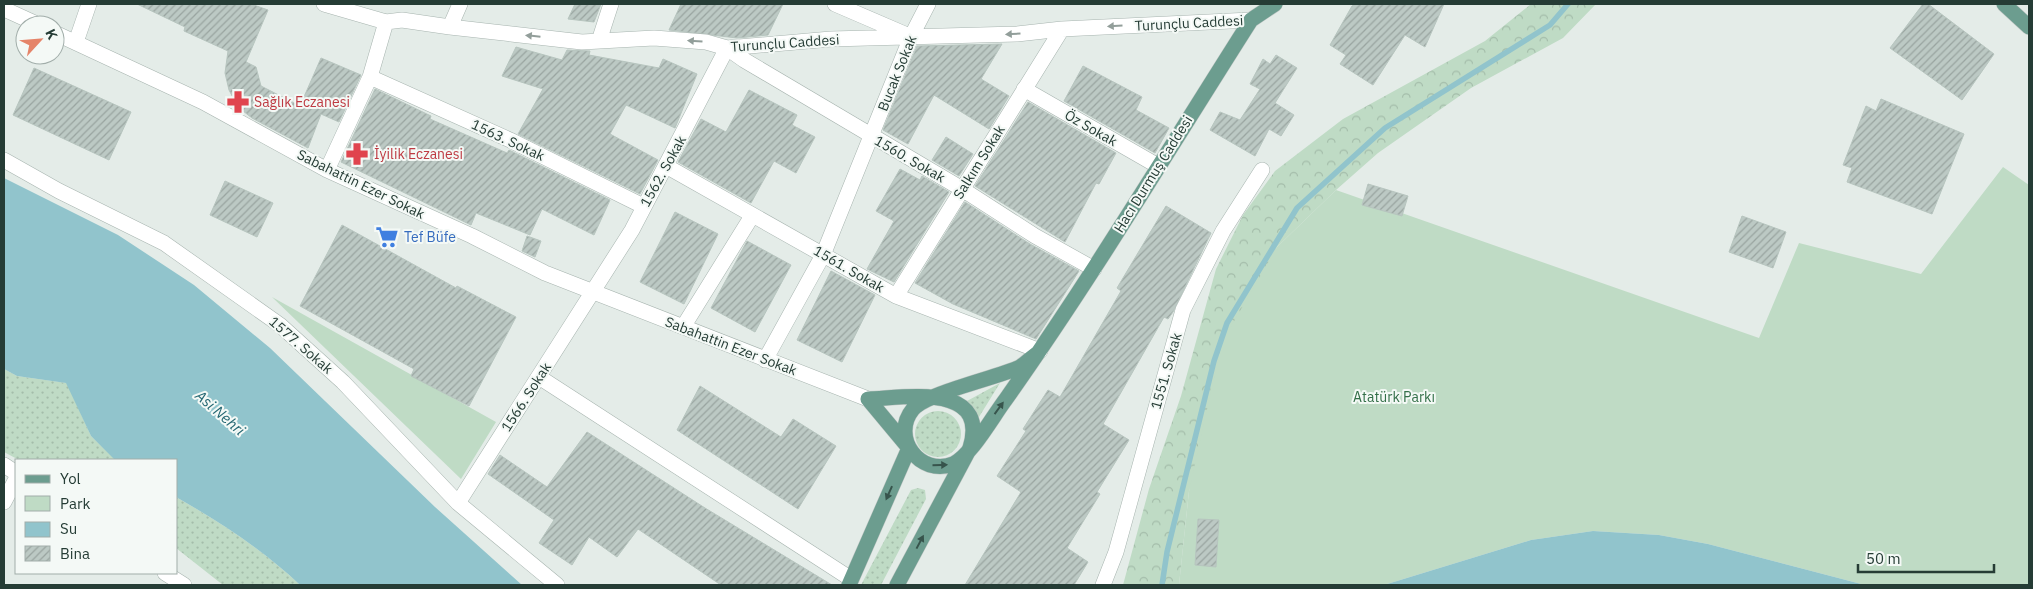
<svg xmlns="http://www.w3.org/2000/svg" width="2033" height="589" font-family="'IBM Plex Sans',sans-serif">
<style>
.grass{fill:url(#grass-dots)}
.forest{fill:url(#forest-crowns)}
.park{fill:#bfdbc5}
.water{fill:#91c4cc}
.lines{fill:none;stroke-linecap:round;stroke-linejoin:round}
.stream{stroke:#91c4cc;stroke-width:5.5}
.building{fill:url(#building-hatch);stroke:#b7c5bf}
.minor-casing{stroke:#a7b4af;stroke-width:16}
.major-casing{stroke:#c2c8c6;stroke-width:16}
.minor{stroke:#fff;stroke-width:15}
.major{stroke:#6c9d8f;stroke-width:15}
.oneway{fill:#929e9a}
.oneway2{fill:#37544c}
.labels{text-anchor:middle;stroke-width:4;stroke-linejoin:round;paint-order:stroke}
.street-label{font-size:14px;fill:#253c35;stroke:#f4f9f6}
.health-label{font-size:14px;fill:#be3a42;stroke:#f4f9f6;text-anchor:start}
.shop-label{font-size:14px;fill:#366cbe;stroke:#f4f9f6;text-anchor:start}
.park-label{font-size:14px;fill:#336f48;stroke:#f4f9f6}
.water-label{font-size:15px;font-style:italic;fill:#246772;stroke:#f4f9f6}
</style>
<defs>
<pattern id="grass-dots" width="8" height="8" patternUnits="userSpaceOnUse" patternTransform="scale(1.25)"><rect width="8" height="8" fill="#bfdbc5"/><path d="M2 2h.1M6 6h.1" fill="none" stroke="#a4bdaa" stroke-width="1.8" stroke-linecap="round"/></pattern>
<pattern id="forest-crowns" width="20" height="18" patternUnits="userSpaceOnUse" patternTransform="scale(1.25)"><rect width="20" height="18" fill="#bfdbc5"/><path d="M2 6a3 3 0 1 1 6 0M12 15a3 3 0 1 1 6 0" fill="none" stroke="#a4bdaa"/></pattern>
<pattern id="building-hatch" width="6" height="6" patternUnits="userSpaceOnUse" patternTransform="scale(1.25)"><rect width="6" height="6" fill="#bcc9c4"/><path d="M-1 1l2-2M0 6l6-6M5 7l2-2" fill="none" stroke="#99a4a0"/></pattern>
</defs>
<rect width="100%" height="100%" fill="#e4ece8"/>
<!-- grass -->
<path class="grass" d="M4,369l13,7 50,7 24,53 25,24h-97l-15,-8z
M1000,383l-21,34 -12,-16z
M915 434a23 23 0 1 1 46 0a23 23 0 1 1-46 0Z
M918,488l7,2 1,9 -45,86h-20l50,-95z
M176,497c44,25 87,53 124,88h-77l-47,-37z"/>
<!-- forest -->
<path class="forest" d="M1531,4h65l-33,34 -92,50 -93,65 -42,37 -59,57 -88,244 -10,94h-56l26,-96 32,-93 35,-127 27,-54 32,-44 68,-52 142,-78z"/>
<!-- park -->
<path class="park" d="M2003,167l26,18v400h-164l-157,-41 -49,-9 -66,-4 -62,9 -147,45h-205l10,-94 33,-149 55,-95 59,-57 423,148 40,-95 122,31z
M272,297l224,125 -35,57z"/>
<!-- water -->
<path class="water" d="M4,178l114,57 76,50 76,63 165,159 87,78h-222c-37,-35 -80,-63 -124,-88v-37h-61l-24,-24 -25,-53 -49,-7 -13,-7z
M1593,531l66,4 49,9 157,41h-481l147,-45z"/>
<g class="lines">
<!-- stream -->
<path class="stream" d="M1162,585l5,-33 47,-191 13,-38 70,-115 88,-80 165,-103 18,-21"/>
</g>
<!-- building -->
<path class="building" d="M137,4h114l17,6 -22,52 10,5 5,19 39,20 21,-48 40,17 -22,47 -18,-8 -13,34 -56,-30 -14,-11 -9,-17 -4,-17 3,-22 -44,-20 1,-4z
M575,4h26l-7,18 -26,-3z
M681,4h102l-15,31 -31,3 -68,-8z
M1356,4h88l-19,43 -20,-12 -32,50 -33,-21 6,-9 -16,-10 22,-39z
M1923,4h5l66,50 -32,46 -72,-52z
M1002,44l-21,35 28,17 -20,33 -55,-34 -26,49 -25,-14 34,-84z
M516,47l46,13 5,-10 23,1 -1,4 70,13 4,-9 34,15 -22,54 -49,-23 -16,29 48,26 -18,34 -122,-60 25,-45 -41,-13z
M1276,55l21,13 -22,35 19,12 -13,21 -12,-7 -14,27 -45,-26 10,-18 20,8 20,-31 -10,-5 13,-25 7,5z
M1083,66l59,31 -6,13 33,18 -14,25 -91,-52z
M34,68l97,44 -22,48 -96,-45z
M375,89l56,27 -1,3 77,34 2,-3 101,50 -16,35 -52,-26 -12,26 -54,-22 -5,12 -130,-63z
M749,90l48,25 -5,10 23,12 -19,36 -22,-12 -23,42 -73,-41 23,-43 25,13z
M1881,99l83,35 -32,80 -85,-32 5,-14 -9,-3 23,-59 10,5z
M1028,102l88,51 -17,31 -3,-1 -31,59 -90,-56z
M946,137l27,17 -14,22 -27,-16z
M900,169l20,11 2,-4 27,16 -55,90 -27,-13 27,-48 -18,-10z
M225,181l48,22 -16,34 -47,-22z
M1368,184l40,12 -6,20 -40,-11z
M965,202l65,42 49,27 -43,68 -83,-35 -38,-21z
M1166,206l45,27 -38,79 -5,7 -4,-2 -61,107 26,16 -32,52 3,2 -33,54 21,14 -14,23h-109l56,-93 -24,-16 29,-45 -3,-2 25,-39 12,7 61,-106 -4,-3z
M675,212l43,22 -34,70 -44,-22z
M1742,216l44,16 -13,36 -44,-16z
M342,225l114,63 1,-2 59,31 -47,89 -58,-30 3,-7 -114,-63z
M527,236l14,5 -6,16 -13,-6z
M747,241l44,24 -36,67 -44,-24z
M831,271l44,24 -33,67 -45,-22z
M700,386l81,51 12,-18 43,27 -38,63 -121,-79z
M587,432l118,76 127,77h-111l-83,-56 -21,28 -28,-20 -17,28 -33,-22 15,-23 -66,-46 12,-19 47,32z
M1198,519l21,1 -3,47 -21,-2z"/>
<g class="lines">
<defs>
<path id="minor" d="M324,4l62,18 16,-2 48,7 132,15 72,-4 52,4 21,6 104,-9 186,-5 45,-5 189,-9
M835,4l72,31
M4,9l35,16
M450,27l10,-23
M55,33l148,69 124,68 145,66 73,37 323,126
M599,41l12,-37
M76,42l13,-38
M370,77l140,63 133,66
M1024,89l134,77
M4,160l55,31 105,52 116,82 63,57 115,121 99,82
M666,166l230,130 144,55
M327,170l43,-93 16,-55
M896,296l166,-267
M683,327l69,-111
M765,360l58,-105 88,-218 17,-33
M539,377l312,202
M4,465l12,8
M4,502l12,-23
M458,503l174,-273 95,-182 17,12 218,129 73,47 59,33
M165,573l19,12
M1103,585l13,-33 67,-242 40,-79 39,-61"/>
<path id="major" d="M2004,4l25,23
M1038,353c-6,4 -12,10 -18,14 -24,11 -93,26 -107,42 -23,28 7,68 40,55 18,-8 40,-48 53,-65 87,-123 164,-252 245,-379l24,-16
M849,585l60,-137
M897,585l73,-137c20,-66 -65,-50 -102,-49l40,48"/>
</defs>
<!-- minor casing -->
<use href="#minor" class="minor-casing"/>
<!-- major casing -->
<use href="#major" class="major-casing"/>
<!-- minor -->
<use href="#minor" class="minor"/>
<!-- major -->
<use href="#major" class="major"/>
</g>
<!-- one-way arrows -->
<defs><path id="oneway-solid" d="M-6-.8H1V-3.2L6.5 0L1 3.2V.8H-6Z" transform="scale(1.25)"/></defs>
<g class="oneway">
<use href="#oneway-solid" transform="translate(1115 26) rotate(177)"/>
<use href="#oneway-solid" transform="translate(1013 34) rotate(177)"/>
<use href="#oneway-solid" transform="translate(533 36) rotate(-174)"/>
<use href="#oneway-solid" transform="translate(695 41) rotate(-176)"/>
</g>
<g class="oneway2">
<use href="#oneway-solid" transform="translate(999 408) rotate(-54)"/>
<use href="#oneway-solid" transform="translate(940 465) rotate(-1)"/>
<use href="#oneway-solid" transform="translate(889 493) rotate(114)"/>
<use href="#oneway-solid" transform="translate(920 542) rotate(-62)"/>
</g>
<!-- icons -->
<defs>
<symbol id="pharmacy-bare" viewBox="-9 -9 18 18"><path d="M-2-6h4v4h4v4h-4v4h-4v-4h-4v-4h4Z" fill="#e0444e" stroke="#f4f9f6" stroke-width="2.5" paint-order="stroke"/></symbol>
<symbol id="supermarket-bare" viewBox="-9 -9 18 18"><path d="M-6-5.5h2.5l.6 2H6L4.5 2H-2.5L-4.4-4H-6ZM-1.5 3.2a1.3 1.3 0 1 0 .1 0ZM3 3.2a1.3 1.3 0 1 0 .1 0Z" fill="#3f7fe0" stroke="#f4f9f6" stroke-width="2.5" paint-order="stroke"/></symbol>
</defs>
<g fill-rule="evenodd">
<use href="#pharmacy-bare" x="222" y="86" width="32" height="32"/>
<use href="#pharmacy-bare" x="341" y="138" width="32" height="32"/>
<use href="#supermarket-bare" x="371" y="221" width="32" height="32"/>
</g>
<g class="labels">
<!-- street labels -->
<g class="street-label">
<text transform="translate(1189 23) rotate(-3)" y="5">Turunçlu Caddesi</text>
<text transform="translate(785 43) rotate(-4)" y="5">Turunçlu Caddesi</text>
<text transform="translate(897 73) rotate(-68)" y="5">Bucak Sokak</text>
<text transform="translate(1091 128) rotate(30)" y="5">Öz Sokak</text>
<text transform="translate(508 140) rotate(25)" y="5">1563. Sokak</text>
<text transform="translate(910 159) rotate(30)" y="5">1560. Sokak</text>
<text transform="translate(979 162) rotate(-58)" y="5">Salkım Sokak</text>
<text transform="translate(663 171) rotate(-61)" y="5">1562. Sokak</text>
<text transform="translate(1153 174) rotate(-58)" y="5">Hacı Durmuş Caddesi</text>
<text transform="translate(361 184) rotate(26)" y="5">Sabahattin Ezer Sokak</text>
<text transform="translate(849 269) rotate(30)" y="5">1561. Sokak</text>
<text transform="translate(301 345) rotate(41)" y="5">1577. Sokak</text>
<text transform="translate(731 346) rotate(21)" y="5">Sabahattin Ezer Sokak</text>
<text transform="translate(1166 371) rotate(-74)" y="5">1551. Sokak</text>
<text transform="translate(526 397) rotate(-57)" y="5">1566. Sokak</text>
</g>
<!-- health labels -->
<g class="health-label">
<text x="254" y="107">Sağlık Eczanesi</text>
<text x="374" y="159">İyilik Eczanesi</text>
</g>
<!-- shop labels -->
<g class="shop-label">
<text x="404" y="242">Tef Büfe</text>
</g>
<!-- park labels -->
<g class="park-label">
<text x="1394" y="402">Atatürk Parkı</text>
</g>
<!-- water labels -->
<g class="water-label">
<text transform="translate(220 413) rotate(41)" y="5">Asi Nehri</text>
</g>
</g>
<!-- border -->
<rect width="2033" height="589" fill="none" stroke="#253c35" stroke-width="10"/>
<!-- legend -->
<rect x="15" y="459" width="162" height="115" fill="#f4f9f6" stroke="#a1ada9"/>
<rect x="25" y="475" width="25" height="8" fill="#6c9d8f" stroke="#a1ada9"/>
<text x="60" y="484" font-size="15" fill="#253c35">Yol</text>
<rect x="25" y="496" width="25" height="15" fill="#bfdbc5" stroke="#a1ada9"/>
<text x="60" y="509" font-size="15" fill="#253c35">Park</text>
<rect x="25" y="522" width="25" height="15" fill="#91c4cc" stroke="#a1ada9"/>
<text x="60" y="534" font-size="15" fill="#253c35">Su</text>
<rect x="25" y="546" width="25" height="15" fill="url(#building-hatch)" stroke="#a1ada9"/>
<text x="60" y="559" font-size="15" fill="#253c35">Bina</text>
<!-- north arrow -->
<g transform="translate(40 40) rotate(64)"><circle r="24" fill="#f4f9f6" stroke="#a1ada9"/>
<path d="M0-4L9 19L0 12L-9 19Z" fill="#e58469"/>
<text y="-8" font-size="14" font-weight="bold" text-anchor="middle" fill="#253c35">K</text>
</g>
<!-- scale -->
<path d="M1858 564v8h136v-8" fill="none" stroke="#253c35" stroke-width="2.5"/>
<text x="1866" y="564" font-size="15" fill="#253c35" stroke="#f4f9f6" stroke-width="4" paint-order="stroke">50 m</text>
</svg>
